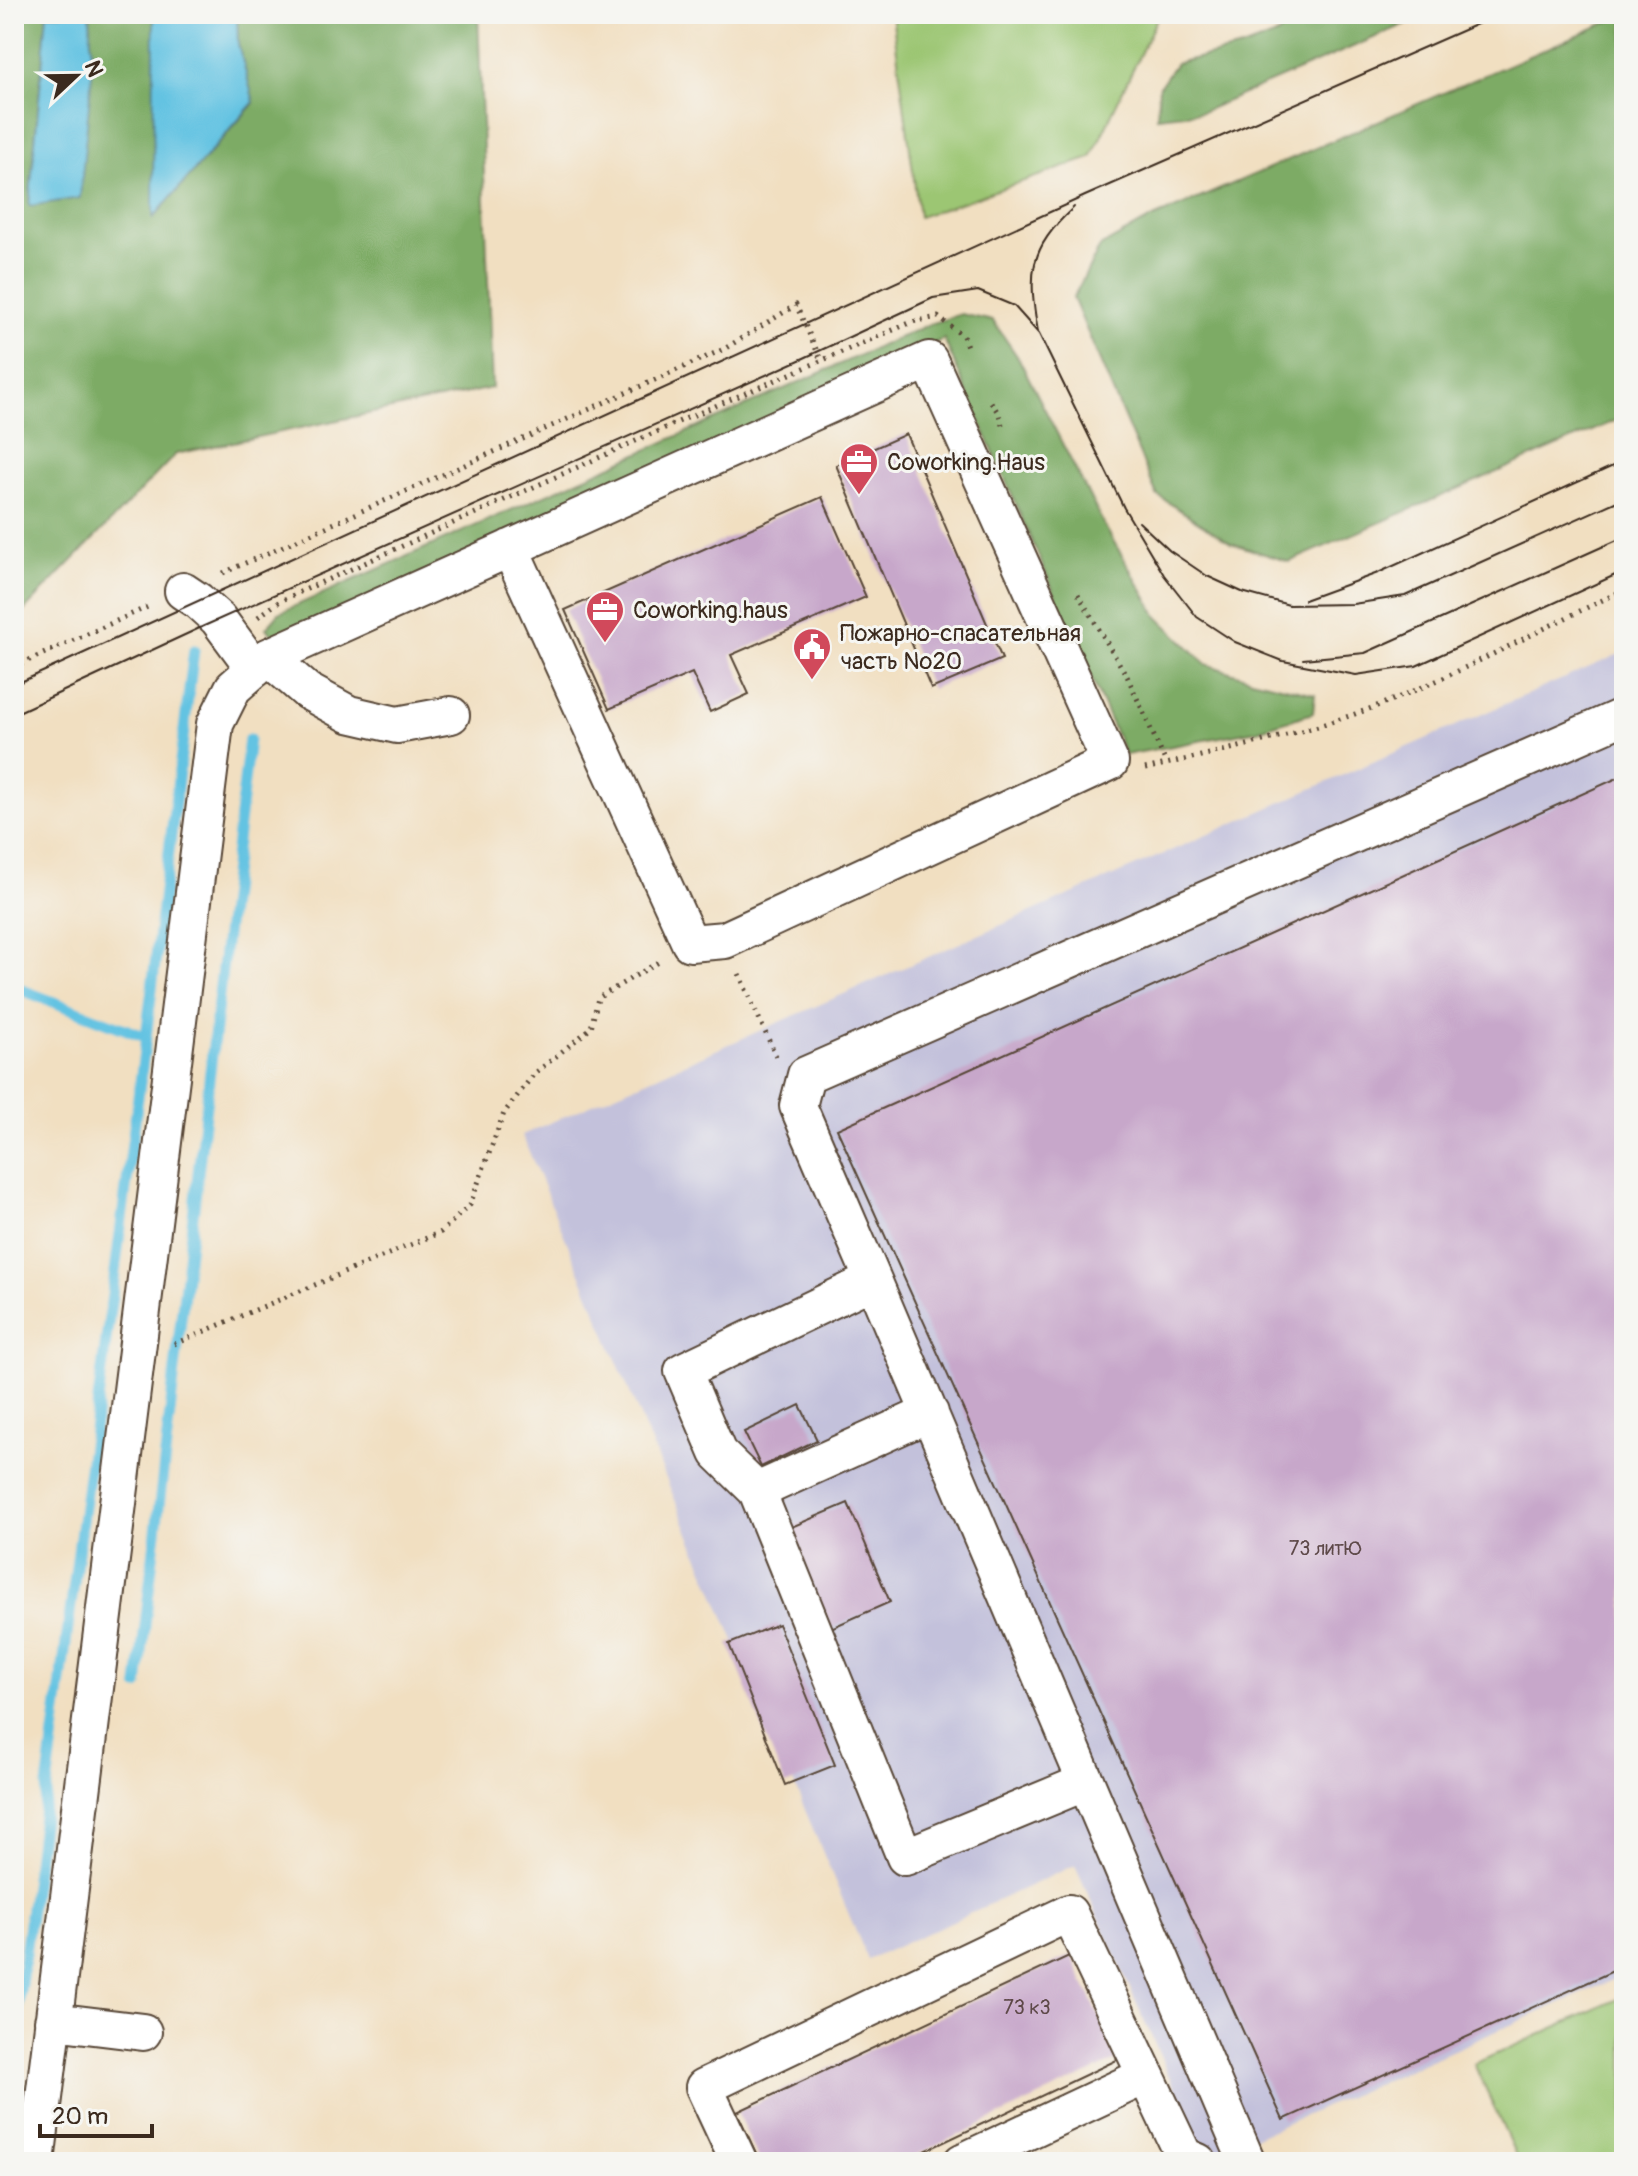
<svg xmlns="http://www.w3.org/2000/svg" width="1638" height="2176" font-family="Pangolin,sans-serif">
<style>
.industrial{fill:#c3c1db}
.green{fill:#9cc673;stroke:#6c7848;stroke-width:2}
.forest{fill:#7dab65;stroke:#5c6a42;stroke-width:2}
.water{fill:#64c3e2;stroke:#507680;stroke-width:2}
.lines{fill:none;stroke-linecap:round;stroke-linejoin:round}
.stream{stroke:#64c3e2;stroke-width:11}
.building{fill:#c7a7ca}
.minor-casing{stroke:#564536;stroke-width:40}
.path{stroke:#564536;stroke-width:5;stroke-dasharray:2 6;stroke-linecap:butt}
.minor{stroke:#fff;stroke-width:36}
.tram{stroke:#3b2a1e;stroke-width:2}
.labels{text-anchor:middle;stroke-width:6;stroke-linejoin:round;paint-order:stroke}
.number-label{font-size:20px;fill:#5e4949}
.poi-label{font-size:24px;fill:#3b2a1e;stroke:#f6f6f2;text-anchor:start}
</style>
<rect width="100%" height="100%" fill="#f6f6f2"/>
<filter id="ink" filterUnits="userSpaceOnUse"><feTurbulence type="fractalNoise" baseFrequency=".0125" numOctaves="2"/><feDisplacementMap in="SourceGraphic" scale="16" xChannelSelector="R" yChannelSelector="G"/><feConvolveMatrix kernelMatrix="1 2 1 2 8 2 1 2 1" color-interpolation-filters="sRGB"/></filter>
<filter id="wash" filterUnits="userSpaceOnUse"><feTurbulence type="fractalNoise" baseFrequency=".006" numOctaves="4" result="noise"/><feDisplacementMap in="SourceGraphic" scale="32" xChannelSelector="R" yChannelSelector="G"/><feGaussianBlur stdDeviation="1.8" result="paint"/><feColorMatrix in="noise" values="0 0 0 0 0 0 0 0 0 0 0 0 0 0 0 0 0 1.4 0 .05"/><feComposite in="paint" operator="in"/></filter>
<g filter="url(#wash)">
<rect width="100%" height="100%" fill="#f1dfc1"/>
<!-- industrial -->
<path class="industrial" d="M1624,652v1323l-418,184 -131,-294 -207,95 -346,-825z"/>
<!-- green -->
<path class="green" d="M892,14h267l-68,144 -172,59z
M1624,1996v166h-105l-45,-98z"/>
<!-- forest -->
<path class="forest" d="M14,14h33l-18,191 63,-131 -2,-60h64v203l100,-114 -16,-59 -1,-30h241l14,374 -316,66 -162,167z
M1314,14h115l-227,98 -45,5 2,-30 17,-24 66,-15 32,-12z
M1624,15v402l-335,145 -58,-19 -74,-48 -84,-197 27,-51 44,-25z
M961,314l32,7 26,38 85,166 54,92 48,47 45,15 64,15 -2,19 -56,17 -132,25 -181,-416 -666,302 -12,-13 13,-15 651,-289z"/>
<!-- water -->
<path class="water" d="M47,14h43l2,60 -12,124 -51,8z
M154,14h83l1,30 16,58 -101,116z"/>
<g class="lines">
<!-- stream -->
<path class="stream" d="M14,987l132,50 -132,1000
M146,1037l48,-387
M138,1685l111,-946"/>
</g>
<g id="blocks">
<!-- building -->
<path class="building" d="M906,434l96,225 -71,30 -95,-224z
M822,497l44,100 -135,58 18,39 -39,18 -18,-39 -83,36 -44,-99z
M1624,775v1191l-341,154 -446,-991z
M800,1405l17,35 -56,27 -17,-35z
M848,1503l42,99 -59,26 -42,-100z
M778,1624l57,141 -50,20 -56,-141z
M1071,1955l48,104 -217,103h-142l-23,-50z"/>
</g>
</g>
<g filter="url(#ink)">
<use href="#blocks" fill-opacity="0" stroke="#564536" stroke-width="2"/>
<g class="lines">
<defs>
<path id="minor" d="M183,591l15,10 20,18 37,50
M268,657l39,34 42,23 48,11 54,-10
M873,1280l-190,91 35,82 39,38 148,366 181,-75
M757,1491l173,-78
M53,2021l90,11
M36,2162l179,-1438 18,-36 35,-31 661,-297 181,402 -385,178 -35,3 -180,-395
M739,2162l-35,-75 365,-174 115,243 14,6
M962,2162l183,-86
M1247,2162l-374,-882 -75,-174 8,-31 818,-359"/>
</defs>
<!-- minor casing -->
<use href="#minor" class="minor-casing"/>
<!-- path -->
<path class="path" d="M991,402l8,12 4,15
M223,573l501,-224 72,-44 25,55
M1078,594l50,84 38,85
M258,617l22,-16 407,-183 225,-96 26,-5 25,19 5,13
M14,667l138,-62
M1145,769c75,-18 151,-33 224,-60 88,-33 170,-80 255,-119
M739,974l37,82
M174,1344l267,-112 29,-27 34,-92 30,-39 57,-46 7,-30 64,-38"/>
<!-- minor -->
<use href="#minor" class="minor"/>
<!-- tram -->
<path class="tram" d="M1038,332c-10,-59 -10,-82 36,-125
M1139,522l31,29 37,25 35,16 47,13 64,-1 52,-8 219,-98
M1304,600l74,-27 246,-112
M1303,659l62,-6 259,-116
M14,685l1071,-489 415,-182
M14,714l190,-88 600,-268 129,-60 45,-7 36,15 25,28 85,174 40,67 33,42 38,25 48,19 73,14 60,-9 208,-95"/>
</g>
</g>
<!-- icons -->
<defs>
<symbol id="office-pin" viewBox="-11 -11 22 30"><path d="M0 17L-7.5 6A9.5 9.5 0 1 1 7.5 6Z" fill="#d1495b" stroke="#f6f6f2"/><path d="M-6-3h4V-5.5h4V-3h4V5H-6ZM-1-4.5V-3h2v-1.5ZM-6 0V1H6V0Z" fill="#fff"/></symbol>
<symbol id="civic-pin" viewBox="-11 -11 22 30"><path d="M0 17L-7.5 6A9.5 9.5 0 1 1 7.5 6Z" fill="#d1495b" stroke="#f6f6f2"/><path d="M-.6-6.5H3V-4.5H.6V-3L4-1V1h2V6H-6V1h2V-1L-.6-3ZM-1.2 2.5V6h2.4V2.5Z" fill="#fff"/></symbol>
</defs>
<g fill-rule="evenodd">
<use href="#office-pin" x="837" y="440" width="44" height="60"/>
<use href="#office-pin" x="583" y="588" width="44" height="60"/>
<use href="#civic-pin" x="790" y="625" width="44" height="60"/>
</g>
<g class="labels">
<!-- number labels -->
<g class="number-label">
<text x="1325" y="1555">73 литЮ</text>
<text x="1027" y="2014">73 к3</text>
</g>
<!-- poi labels -->
<g class="poi-label">
<text x="887" y="470">Coworking.Haus</text>
<text x="633" y="618">Coworking.haus</text>
<text x="840" y="641">Пожарно-спасательная<tspan x="840" dy="28">часть №20</tspan></text>
</g>
</g>
<!-- margin -->
<rect width="1638" height="2176" fill="none" stroke="#f6f6f2" stroke-width="48"/>
<!-- north arrow -->
<g transform="translate(76 76) rotate(68)" stroke="#f6f6f2" stroke-width="6" paint-order="stroke">
<path d="M0-6L14 30L0 20L-14 30Z" fill="#3b2a1e"/>
<text y="-12" font-size="22" font-weight="bold" text-anchor="middle" fill="#3b2a1e">N</text>
</g>
<!-- scale -->
<path d="M40 2124v12h112v-12" fill="none" stroke="#3b2a1e" stroke-width="4"/>
<text x="52" y="2124" font-size="24" fill="#3b2a1e" stroke="#f6f6f2" stroke-width="6" paint-order="stroke">20 m</text>
</svg>
